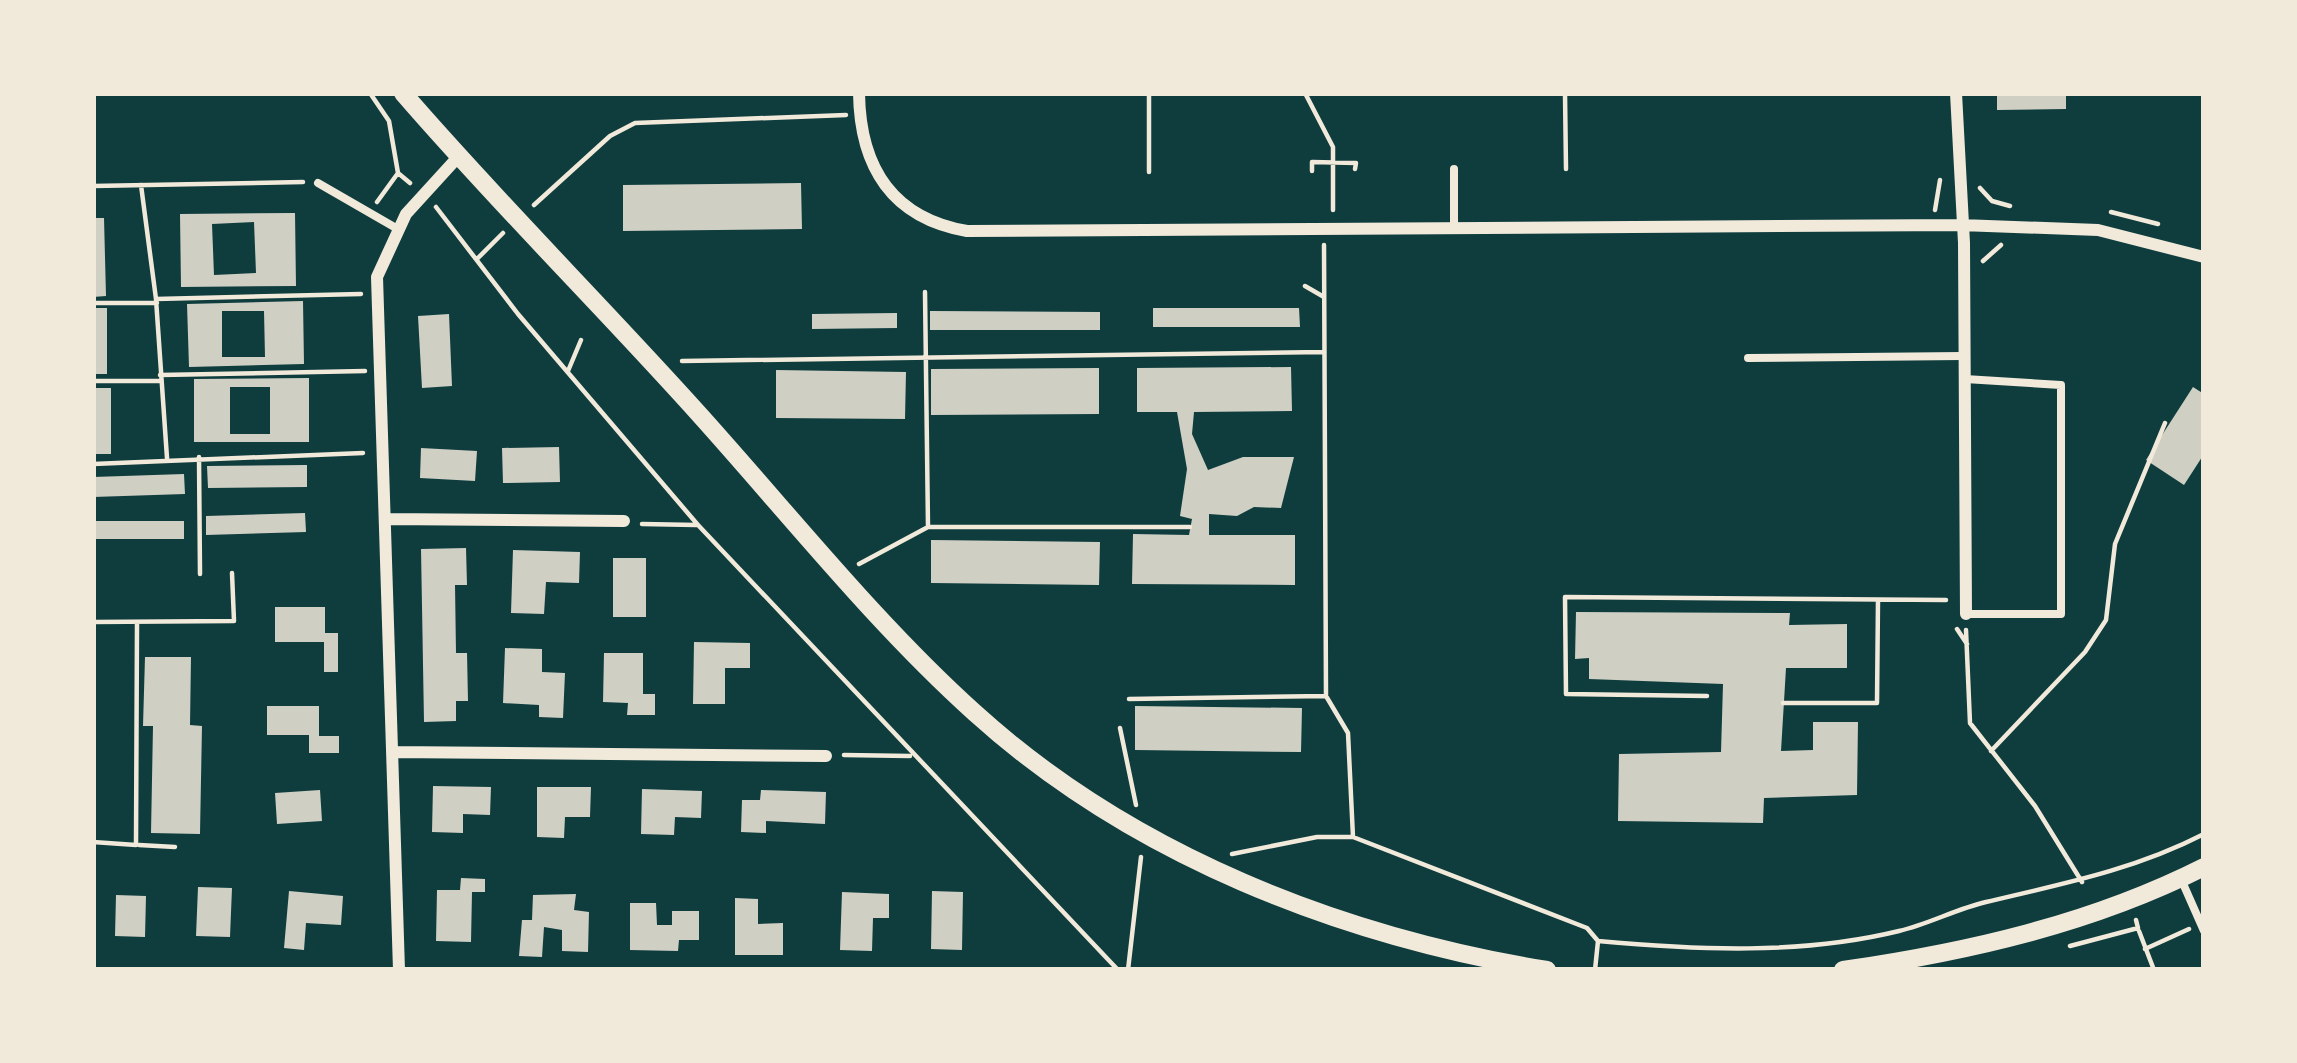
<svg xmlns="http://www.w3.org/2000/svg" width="2297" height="1063" font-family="Rubik,sans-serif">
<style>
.building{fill:#cfcfc3;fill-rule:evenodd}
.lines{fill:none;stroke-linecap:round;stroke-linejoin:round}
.path{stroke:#f1e9da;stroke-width:4.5}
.service{stroke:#f1e9da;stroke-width:8}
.minor{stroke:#f1e9da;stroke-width:12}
.tertiary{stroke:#f1e9da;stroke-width:18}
</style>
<rect width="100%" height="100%" fill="#0f3d3e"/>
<!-- building -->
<path class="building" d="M1997,93h69v16l-69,1z
M801,183l1,46 -179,2v-46z
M295,213l1,73 -115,1 -1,-73zM254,222l2,51 -42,2 -2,-51z
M93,218h11l2,78 -13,1z
M303,301l1,63 -115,3 -2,-63zM222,311h42l1,46h-43z
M93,308h14v66h-14z
M1153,308h146l1,19h-147z
M930,311l170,1v18h-170z
M897,313v15l-85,1v-15z
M449,314l3,72 -30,2 -4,-72z
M1291,367l1,44 -98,1 -2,22 16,36 35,-13h51l-13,51 -27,-1 -17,9 -28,-2v21h86v50l-163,-1 1,-50 56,1 3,-16 -12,-3 7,-47 -10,-57h-40v-44z
M1099,368v46l-168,1v-46z
M776,370l130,2 -1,47 -129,-1z
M309,378v64h-115v-63zM230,387h40v47h-40z
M2193,387l11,7v60l-20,31 -38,-25z
M93,388h18v66h-18z
M559,447l1,35 -57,1 -1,-35z
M421,448l56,3 -2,30 -55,-3z
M307,465v22l-99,1 -1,-22z
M184,474l1,20 -92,3v-20z
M305,513l1,19 -100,3v-19z
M93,521h91v18h-91z
M931,540l169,2 -1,43 -168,-2z
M466,548l1,37h-12l1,68h11l1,48h-12v20l-32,1 -3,-173z
M513,550l67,2 -1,31 -33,-1 -2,32 -33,-1z
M613,558h33v59h-33z
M275,607h50v26h13v39h-14v-30h-49z
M1576,612l214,1 -1,12 58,-1v44h-61l-5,83 32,-1v-28h45l-1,73 -93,3 -1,25 -145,-2 1,-67 102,-2 2,-68 -134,-5v-21l-14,1z
M694,642l56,1v25h-25v36h-32z
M505,648l37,1v23l23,1 -2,45 -24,-1v-12l-36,-2z
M604,653h39v41h12v21h-28l1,-12 -25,-1z
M145,657h46l-1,68 12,1 -2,108 -49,-1 2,-107h-10z
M267,706h52v30h20v17h-30v-18h-42z
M1135,706l167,2 -1,44 -166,-2z
M433,786l58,1 -1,28 -27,-1v19l-31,-1z
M537,787h54l-1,30h-25l-1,21 -27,-1z
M642,789l60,2 -1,27 -26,-1 -1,18 -33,-1z
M320,790l2,31 -45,3 -2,-31z
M761,790l65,2 -1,32 -59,-3v12l-25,-1 1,-32h18z
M461,878l24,1v13h-13l-1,50 -35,-1 1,-51h23z
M198,887l34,1 -2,49 -34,-1z
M289,891l54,5 -2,29 -35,-2 -2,27 -20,-2z
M932,891l31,1 -1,58 -31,-1z
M842,892l47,2v24h-16l-1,33 -32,-1z
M576,894l-2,16 15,2 -1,40 -26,-1v-21l-18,-3 -2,30 -23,-1 3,-36h10l1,-25z
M116,895l30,1 -1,41 -30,-1z
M735,898l23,1v25l25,-1v32h-48z
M630,903h26l1,22h15v-14h27v29h-20l-1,11 -48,-1z"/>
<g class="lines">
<!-- path -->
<path class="path" d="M370,93l19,28 9,52 12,10
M1305,93l28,54v63
M1565,93l1,76
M1312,171v-9l44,1 -1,6
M1149,172v-79
M141,185l15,114 11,159
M93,186l210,-4
M1980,188l12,13 18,5
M377,202l21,-29
M534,205l76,-69 25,-13 211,-8
M436,207l82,107 180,211 420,445
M1935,210l5,-30
M2111,212l47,12
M1324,245l2,451 22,37 5,104
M477,259l26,-26
M1983,261l18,-16
M1305,286l19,11
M925,292l3,235h262
M156,299l205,-5
M93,303h64
M682,361l642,-9
M568,371l13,-31
M160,375l205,-4
M93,381h66
M199,457l1,117
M93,464l270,-11
M642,524l54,1
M859,564l69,-37
M93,622l141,-1 -2,-48
M1957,629l10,15
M1966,630l4,93 65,83 47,76
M1707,696l-141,-2 -1,-97 381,3
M1129,699l197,-3
M1783,703h94l1,-103
M1120,728l16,77
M1991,751l94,-99 21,-32 9,-76 50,-121
M844,755l66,1
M93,842l43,3 1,-222
M139,845l36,2
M1232,854l85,-17h36l234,91 11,13 -3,29
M2139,931l15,39
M1598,941c99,9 203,14 301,-10 30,-7 57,-22 87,-29 76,-18 148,-32 218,-68
M2070,946l68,-18 -2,-8
M2145,949l44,-20
M1128,970l13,-113"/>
<!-- service -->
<path class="service" d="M1454,169v58
M318,183l78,45
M1748,358l215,-2
M1965,379l96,6v229h-95
M2181,879l23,52"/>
<!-- minor -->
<path class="minor" d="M859,93c1,74 33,125 108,138l994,-6 137,5 106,27
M1956,93l8,150 2,371
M385,519l239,2
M392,752l434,4
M399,970l-22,-693 29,-63 52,-57"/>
<!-- tertiary -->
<path class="tertiary" d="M403,93c95,110 198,212 295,320 91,101 177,210 277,300 157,142 365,223 572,257
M1843,970c124,-18 248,-46 361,-103"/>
</g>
<!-- border -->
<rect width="2297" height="1063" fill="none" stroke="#f1e9da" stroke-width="192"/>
</svg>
